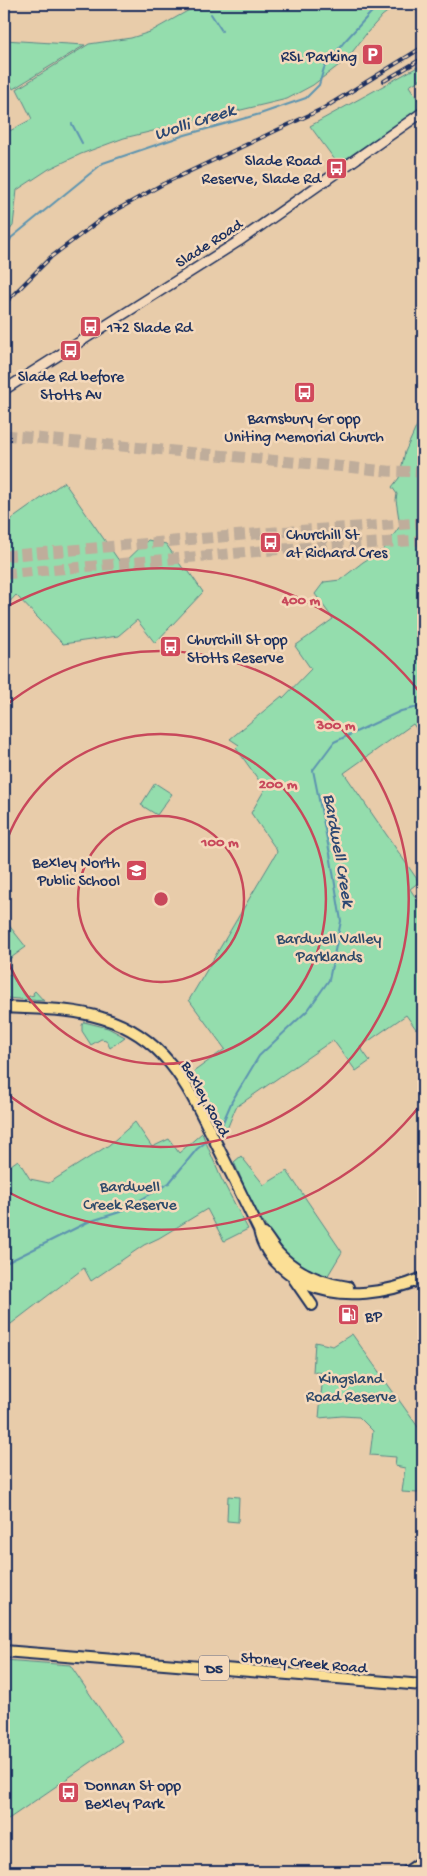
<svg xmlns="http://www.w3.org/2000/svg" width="427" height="1876" font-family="'Gochi Hand',sans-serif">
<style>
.green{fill:#94ddad;stroke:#588686}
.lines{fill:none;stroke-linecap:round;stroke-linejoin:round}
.stream{stroke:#5d94b0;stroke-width:2}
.highway-tunnel{stroke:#bfad9b;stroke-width:11;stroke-dasharray:11 5.5;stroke-linecap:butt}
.secondary-casing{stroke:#1b2f5e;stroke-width:12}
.primary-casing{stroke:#1b2f5e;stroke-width:14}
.secondary{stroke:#f4d9bb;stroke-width:9}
.primary{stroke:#fbdf96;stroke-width:10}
.rail-casing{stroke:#1b2f5e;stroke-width:4}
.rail{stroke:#f4d9bb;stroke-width:2;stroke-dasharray:5.5;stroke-linecap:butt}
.ring{fill:none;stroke:#c8485b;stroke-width:2.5}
.labels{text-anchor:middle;stroke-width:5;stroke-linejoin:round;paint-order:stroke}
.shield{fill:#f4d9bb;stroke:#5c627a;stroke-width:1}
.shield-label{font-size:15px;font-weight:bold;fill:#1b2f5e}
.poi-label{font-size:16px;fill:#1b2f5e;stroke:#f4d9bb;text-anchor:start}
.street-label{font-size:16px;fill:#1b2f5e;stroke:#f4d9bb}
.park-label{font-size:16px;fill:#2d496a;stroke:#f4d9bb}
.water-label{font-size:18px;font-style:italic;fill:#2c4873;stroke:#f4d9bb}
.centre{fill:#c8485b;stroke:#f4d9bb;stroke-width:2.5}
.ring-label{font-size:15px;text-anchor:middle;font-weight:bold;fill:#c8485b;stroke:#f4d9bb;stroke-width:5;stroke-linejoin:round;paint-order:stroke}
</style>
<rect width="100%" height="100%" fill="#e8ccaa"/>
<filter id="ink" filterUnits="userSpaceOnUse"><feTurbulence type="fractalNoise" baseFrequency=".02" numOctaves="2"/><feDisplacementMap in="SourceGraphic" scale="10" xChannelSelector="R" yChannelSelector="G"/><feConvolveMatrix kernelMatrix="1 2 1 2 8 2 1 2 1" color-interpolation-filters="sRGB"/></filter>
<g filter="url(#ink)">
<!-- green -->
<path class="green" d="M200,4h198l-16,12 -16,18 -19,25 -34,26 -26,14 -163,39 -43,16 -32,15 -32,21 -4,36 -9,11v-103l28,-15 -15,-30 72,-45 42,-6 19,-6z
M4,40l81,5 -72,44 -9,-17z
M423,64v14l-14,8 14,21 -85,57 -28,-38z
M423,412v326l-10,-14 -69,49 75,109 -9,7 13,20v115l-7,5 -10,-14 -46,32 10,14 -14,10 -23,-31 -97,67 -9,22 -4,-1 -19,-29 -15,-24 36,-26 -36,-49 88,-148 -1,-3 -25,-36 14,-24 -29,-41 3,-3 -9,-6 52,-43 1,2 28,-29 -16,-23 38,-27 -18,-25 9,-12 16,-2 23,-18 20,-12 17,-24 -4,-26 1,-6 -5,-7 7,-9 6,-26z
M64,482l58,83 26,-25 18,4 18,26 3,-1 16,23 -48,51 -18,-23 -19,16 -55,8 -47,-49 -12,13v-86l1,2z
M155,783l17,11 -15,21 -16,-10z
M4,919l22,28 -22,16z
M10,974l16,23 8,-2 -1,-2 2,-2 9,10 -38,-3 -2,-3v-16z
M84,1022l24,6 17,9 -15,11 -4,-8 -5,-1 -10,6 -9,-14v-6z
M135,1122l17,25 17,-8 10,14 23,-20 19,45 27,51 -24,12 -17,-32 -48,29 -15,7 -53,36 -7,-13 -77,59 -3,-4v-153l14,-10 12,19 19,4 60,-38z
M241,1156l23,29 23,-14 55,81 -15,25c-7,-3 -15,-5 -21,-9 -38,-24 -55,-67 -72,-106z
M352,1334l71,100v23h-2l-3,36 -16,-1 3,-24 -10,-2 1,-9 -26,-2 3,-24 -14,-14 -17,-1 -23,2 4,-45 -10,-1 2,-30 18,4z
M228,1496l11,1 -1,25 -11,-1z
M4,1660l66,5 52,76 -118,81z"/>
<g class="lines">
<!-- stream -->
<path class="stream" d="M211,14l11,17
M72,124l10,19
M4,252l7,-14 92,-75 82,-28 75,-21 46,-16 13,-13 5,-17 20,-26 35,-38
M215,1134l5,-5 12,-28 27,-45 49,-46 21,-30 12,-59 -11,-67 -17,-84 21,-28 67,-31 22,-5
M4,1264l84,-42 32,-10 49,-29 28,-34 13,-10"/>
<!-- highway-tunnel -->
<path class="highway-tunnel" d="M4,435l384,36 35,1
M4,556l272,-24 147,-9
M4,574l279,-25 140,-9"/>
<defs>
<path id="secondary" d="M4,390l235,-149 184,-129"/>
<path id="primary" d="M4,1007c32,2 67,1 98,11 65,19 87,71 115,127 14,28 28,57 42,85 3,16 13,30 26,40 8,6 14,12 23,15 36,15 80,8 115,-7
M264,1234c5,6 9,13 14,19 19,20 42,30 70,34
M294,1279l18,26
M4,1651l419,34
M407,1872l16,-11"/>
</defs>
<!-- secondary casing -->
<use href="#secondary" class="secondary-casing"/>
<!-- primary casing -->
<use href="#primary" class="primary-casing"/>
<!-- secondary -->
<use href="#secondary" class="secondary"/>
<!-- primary -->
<use href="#primary" class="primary"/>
<defs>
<path id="rail" d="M384,81l39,-23
M4,304l47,-47 53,-40 59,-33 161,-76 99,-61"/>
</defs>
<!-- rail casing -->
<use href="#rail" class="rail-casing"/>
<!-- rail -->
<use href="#rail" class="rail"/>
</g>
</g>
<!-- distance rings -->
<g class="ring">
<circle cx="161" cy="899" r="83"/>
<path d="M4 848A165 165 0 1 1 4 950"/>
<path d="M5 706A248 248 0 1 1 5 1092"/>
<path d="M422 1103A331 331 0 0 1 6 1191M6 607A331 331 0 0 1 422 695"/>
</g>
<!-- icons -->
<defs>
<symbol id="parking-square" viewBox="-11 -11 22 22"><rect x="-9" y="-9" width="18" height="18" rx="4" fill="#d1495b" stroke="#f4d9bb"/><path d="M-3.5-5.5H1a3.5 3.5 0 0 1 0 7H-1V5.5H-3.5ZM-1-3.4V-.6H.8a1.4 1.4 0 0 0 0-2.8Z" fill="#fff"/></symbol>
<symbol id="bus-square" viewBox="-11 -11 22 22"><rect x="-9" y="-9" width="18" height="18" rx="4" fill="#d1495b" stroke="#f4d9bb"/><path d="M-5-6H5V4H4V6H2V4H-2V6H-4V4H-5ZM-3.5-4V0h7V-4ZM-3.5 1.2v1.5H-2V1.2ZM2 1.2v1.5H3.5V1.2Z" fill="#fff"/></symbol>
<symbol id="school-square" viewBox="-11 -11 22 22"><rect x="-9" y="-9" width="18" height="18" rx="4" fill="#d1495b" stroke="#f4d9bb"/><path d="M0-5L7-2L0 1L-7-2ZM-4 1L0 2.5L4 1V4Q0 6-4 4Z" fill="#fff"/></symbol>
<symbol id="fuel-square" viewBox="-11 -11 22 22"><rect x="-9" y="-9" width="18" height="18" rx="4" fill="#d1495b" stroke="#f4d9bb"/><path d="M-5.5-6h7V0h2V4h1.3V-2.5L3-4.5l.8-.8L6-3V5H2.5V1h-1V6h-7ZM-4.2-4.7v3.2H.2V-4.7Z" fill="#fff"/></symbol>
</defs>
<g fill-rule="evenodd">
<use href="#parking-square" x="360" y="42" width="25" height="25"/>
<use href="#bus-square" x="324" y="156" width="25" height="25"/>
<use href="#bus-square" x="78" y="314" width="25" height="25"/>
<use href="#bus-square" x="58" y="338" width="25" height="25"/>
<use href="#bus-square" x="292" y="380" width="25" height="25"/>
<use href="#bus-square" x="258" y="530" width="25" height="25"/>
<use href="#bus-square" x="158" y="634" width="25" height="25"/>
<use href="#school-square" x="124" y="858" width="25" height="25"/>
<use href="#fuel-square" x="336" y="1302" width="25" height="25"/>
<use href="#bus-square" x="56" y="1780" width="25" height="25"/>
</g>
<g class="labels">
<!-- shield labels -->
<rect class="shield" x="199" y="1655.5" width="30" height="25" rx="4"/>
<g class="shield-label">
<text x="214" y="1673">D5</text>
</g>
<!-- poi labels -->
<g class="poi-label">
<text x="357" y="61" text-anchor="end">RSL Parking</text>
<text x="321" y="165" text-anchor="end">Slade Road<tspan x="321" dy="18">Reserve, Slade Rd</tspan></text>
<text x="107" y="332">172 Slade Rd</text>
<text x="71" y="381" text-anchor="middle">Slade Rd before<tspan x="71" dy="18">Stotts Av</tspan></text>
<text x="304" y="423" text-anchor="middle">Barnsbury Gr opp<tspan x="304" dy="18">Uniting Memorial Church</tspan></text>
<text x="286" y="539">Churchill St<tspan x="286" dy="18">at Richard Cres</tspan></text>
<text x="187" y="644">Churchill St opp<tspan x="187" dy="18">Stotts Reserve</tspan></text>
<text x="120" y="867" text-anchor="end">Bexley North<tspan x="120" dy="18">Public School</tspan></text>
<text x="365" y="1321">BP</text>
<text x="85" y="1790">Donnan St opp<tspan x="85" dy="18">Bexley Park</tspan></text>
</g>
<!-- street labels -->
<g class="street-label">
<text transform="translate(208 242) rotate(-33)" y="6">Slade Road</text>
<text transform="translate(207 1098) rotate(61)" y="6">Bexley Road</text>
<text transform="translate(304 1661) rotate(5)" y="6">Stoney Creek Road</text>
</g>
<!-- park labels -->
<g class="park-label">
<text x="329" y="943">Bardwell Valley<tspan x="329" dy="18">Parklands</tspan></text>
<text x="130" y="1191">Bardwell<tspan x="130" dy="18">Creek Reserve</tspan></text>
<text x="351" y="1383">Kingsland<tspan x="351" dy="18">Road Reserve</tspan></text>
</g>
<!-- water labels -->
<g class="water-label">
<text transform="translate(194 121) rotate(-18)" y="6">Wolli Creek</text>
<text transform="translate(340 850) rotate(80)" y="6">Bardwell Creek</text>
</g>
</g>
<circle cx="161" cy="899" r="8" class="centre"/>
<g class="ring-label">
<text x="301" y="604">400 m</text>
<text x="336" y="729">300 m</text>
<text x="278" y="788">200 m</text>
<text x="220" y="846">100 m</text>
</g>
<!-- margin -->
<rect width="427" height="1876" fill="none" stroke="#f4d9bb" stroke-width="20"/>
<rect x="10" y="10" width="407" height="1856" fill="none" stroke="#1b2f5e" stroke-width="2" filter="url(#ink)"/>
</svg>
